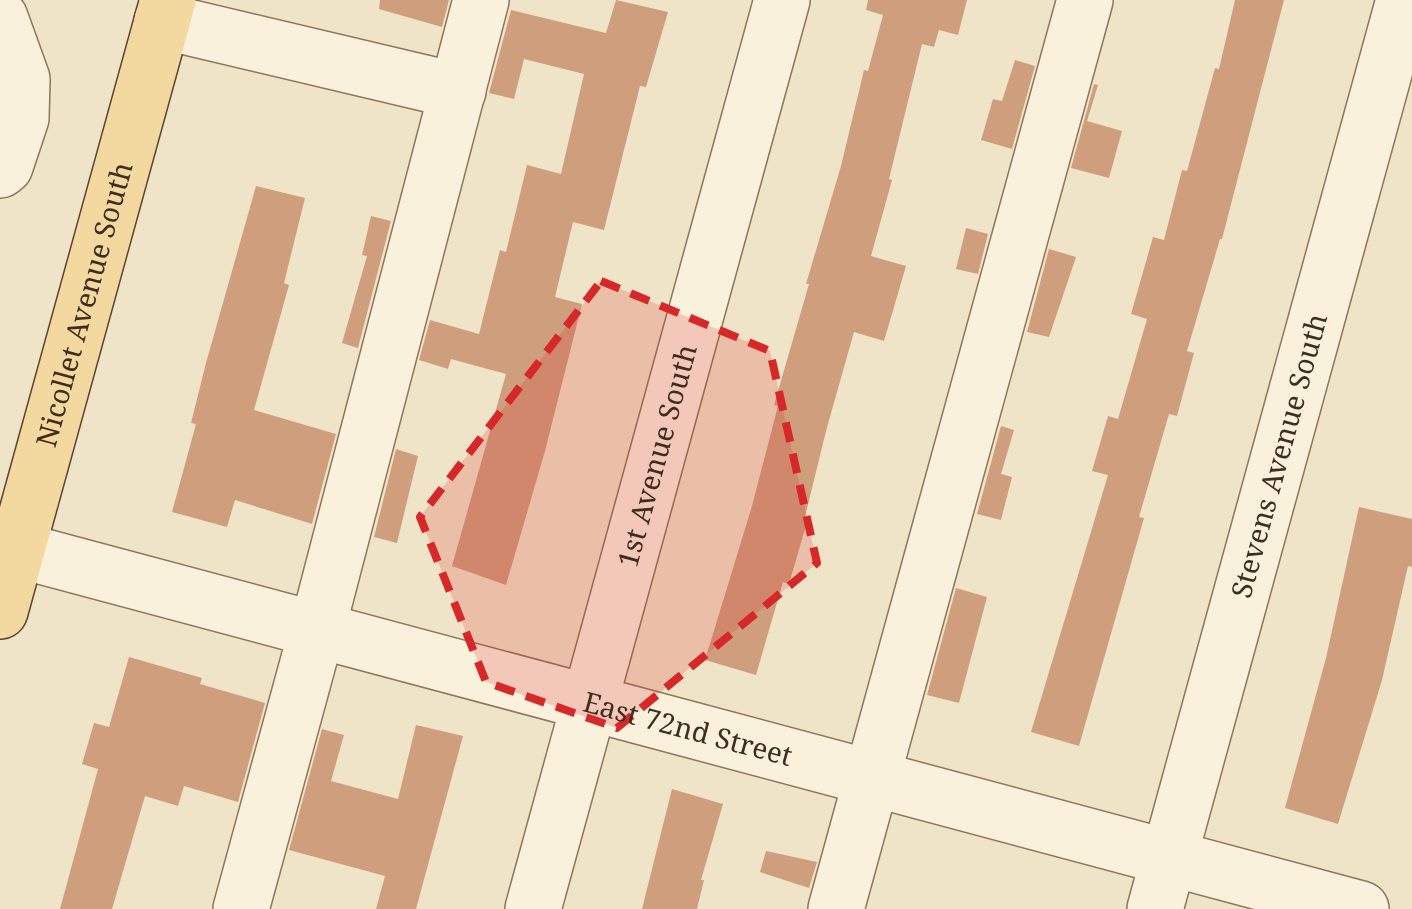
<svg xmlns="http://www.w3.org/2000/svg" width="1412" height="909" font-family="'Noto Serif',serif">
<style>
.building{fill:#cf9f7d}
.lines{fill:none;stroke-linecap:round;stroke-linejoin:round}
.minor-casing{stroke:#8d765c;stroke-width:58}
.major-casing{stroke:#5b4430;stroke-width:58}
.minor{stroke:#faf1dc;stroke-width:55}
.major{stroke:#f3d9a0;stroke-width:55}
.marked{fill:#d62828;fill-opacity:0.2;stroke:#d62828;stroke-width:8;stroke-dasharray:20 12;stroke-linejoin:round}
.labels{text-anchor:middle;stroke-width:10;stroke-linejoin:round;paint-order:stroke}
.street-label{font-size:28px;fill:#3d2e20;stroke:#f7eed8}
</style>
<rect width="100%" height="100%" fill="#f0e4c8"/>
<!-- building -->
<path class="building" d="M380,0h69l-7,27 -63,-18z
M616,0l52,12 -22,75 -6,-1 -36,144 -31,-8 -18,75 27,7 -37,147 -39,134 -54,-19 54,-192 -55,-15 -3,10 -29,-9 11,-40 49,14 21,-84 6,2 21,-87 34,9 23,-100 -60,-15 -10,40 -25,-6 22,-83 95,23z
M868,0h99l-9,35 -19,-5 -5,17 -12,-3 -33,135 3,1 -21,76 35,10 -22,75 -30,-9 -28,99 -22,90 3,1 -18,62 -6,-2 -27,93 -51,-15 47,-154 26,-100 -4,-1 35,-121h-3l35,-118 23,-96 4,1 15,-56 -17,-5z
M1235,0h49l-62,239h-2l-33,112 7,2 -17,63 -8,-2 -30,103 5,1 -65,228 -48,-14 77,-257 -16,-4 16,-55 10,3 29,-100 -16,-5 22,-77 11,3 18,-70 5,1 28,-103 4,1z
M1015,60l20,6 -23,83 -31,-9 12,-41 9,2z
M1094,84l4,1 -11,36 35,10 -13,47 -38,-10z
M256,186l49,12 -21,85 5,2 -35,125 82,24 -24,90 -77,-24 -8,27 -55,-15 24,-88 -5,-1 15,-60z
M371,216l20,5 -33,127 -16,-5 25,-87 -5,-1z
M966,228l22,6 -10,40 -22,-5z
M1049,249l27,8 -27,80 -22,-5z
M1001,426l13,4 -13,44 11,3 -11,43 -24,-6z
M396,449l22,7 -21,87 -23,-6z
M1359,507l53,12v48l-4,-1 -26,114 -44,144 -53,-16 41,-150z
M956,588l31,9 -28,106 -32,-8z
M129,657l73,21 -2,6 65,19 -27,99 -54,-16 -6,20 -33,-10 -33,113h-52l38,-140 -16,-5 12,-41 15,4z
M416,725l47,11 -47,173h-40l9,-33 -96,-26 33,-121 22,6 -13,46 67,18z
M672,789l51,15 -22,76h3l-7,29h-55z
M766,851l51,11 -8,26 -49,-16z"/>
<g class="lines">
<defs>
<g id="minor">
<path d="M0,18l22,61 -1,39 -16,48 -5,4"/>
<path d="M162,21l296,70"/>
<path id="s1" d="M0,545l1361,364"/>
<path d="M241,909l76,-279 164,-630"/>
<path id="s2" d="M533,909l249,-909"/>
<path d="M836,909l249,-909"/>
<path id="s3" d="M1155,909l249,-909"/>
</g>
<g id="major">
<path id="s4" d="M0,611l168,-611"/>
</g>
</defs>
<!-- minor casing -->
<use href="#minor" class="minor-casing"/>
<!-- major casing -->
<use href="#major" class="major-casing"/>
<!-- minor -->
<use href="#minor" class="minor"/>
<!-- major -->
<use href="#major" class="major"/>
</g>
<!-- marked area -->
<path class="marked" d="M601,281l169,70 47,212 -200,165 -131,-46 -66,-165z"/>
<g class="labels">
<!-- street labels -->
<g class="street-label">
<text dy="10" stroke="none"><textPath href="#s4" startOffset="318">Nicollet Avenue South</textPath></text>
<text dy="10" stroke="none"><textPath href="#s2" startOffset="470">1st Avenue South</textPath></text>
<text dy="10" stroke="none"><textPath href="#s3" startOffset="470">Stevens Avenue South</textPath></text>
<text dy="10" stroke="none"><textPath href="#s1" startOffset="712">East 72nd Street</textPath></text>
</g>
</g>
</svg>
